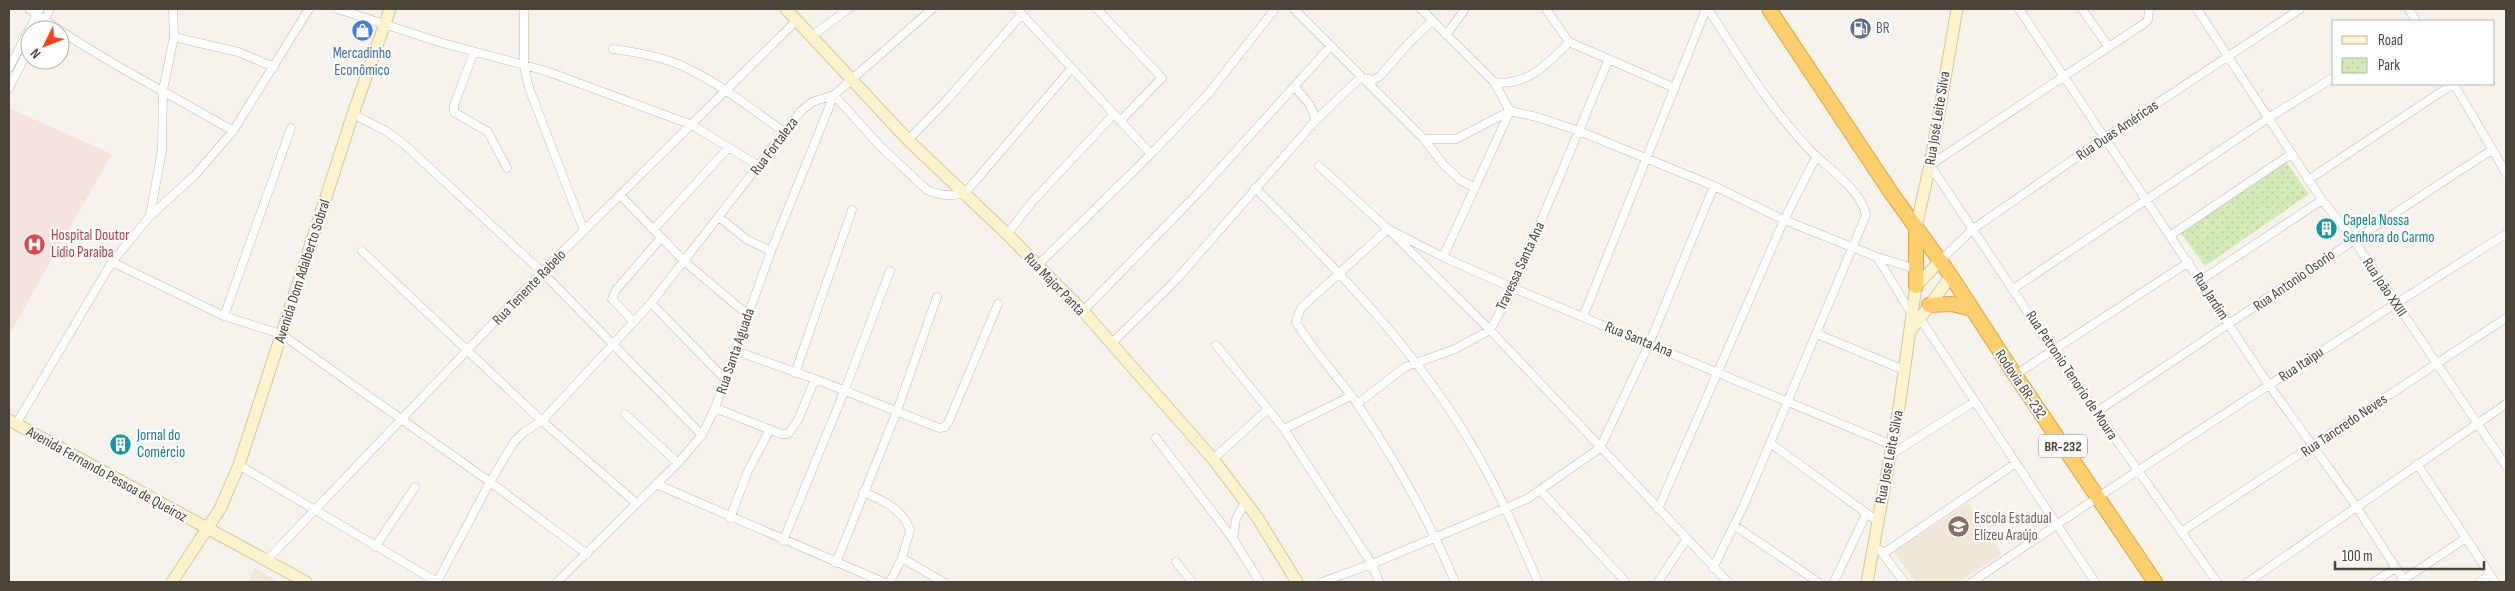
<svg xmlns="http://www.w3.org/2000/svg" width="2515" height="591" font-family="'Sofia Sans Condensed',sans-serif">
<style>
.education{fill:#efe8d6}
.medical{fill:#f6e3e0}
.park{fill:url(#park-dots)}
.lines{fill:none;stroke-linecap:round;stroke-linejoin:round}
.street-casing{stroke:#c2bbae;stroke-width:9}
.secondary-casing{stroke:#d6c79b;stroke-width:13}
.highway-casing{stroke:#e0a43c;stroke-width:16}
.street{stroke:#fff;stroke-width:8}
.secondary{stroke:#fff3cd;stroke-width:11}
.highway{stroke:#ffcf6e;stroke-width:14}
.labels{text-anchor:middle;stroke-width:4;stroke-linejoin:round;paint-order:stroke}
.shield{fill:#fff;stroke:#817c74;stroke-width:1}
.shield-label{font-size:14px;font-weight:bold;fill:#4b4439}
.service-label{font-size:15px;fill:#4e5e75;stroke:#fff;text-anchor:start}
.shop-label{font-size:15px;fill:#366cbe;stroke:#fff}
.street-label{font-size:15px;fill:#4b4439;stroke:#fff}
.culture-label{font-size:15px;fill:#0d838f;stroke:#fff;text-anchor:start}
.health-label{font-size:15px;fill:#be3a42;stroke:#fff;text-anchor:start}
.education-label{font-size:15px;fill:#785e54;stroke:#fff;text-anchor:start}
</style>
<defs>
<pattern id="park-dots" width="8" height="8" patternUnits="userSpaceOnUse" patternTransform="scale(1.25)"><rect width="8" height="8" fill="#d2eab5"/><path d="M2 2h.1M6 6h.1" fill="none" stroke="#b6ca9c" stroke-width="1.8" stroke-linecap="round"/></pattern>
</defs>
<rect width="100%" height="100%" fill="#f6f3ec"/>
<!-- education -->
<path class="education" d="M1968,503l34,51 -43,28h-44l-21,-30z
M255,568l24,14h-32z"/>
<!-- medical -->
<path class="medical" d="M9,108l103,46 -103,181z"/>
<!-- park -->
<path class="park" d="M2286,162l23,32 -104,72 -25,-34z"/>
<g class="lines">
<defs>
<path id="street" d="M29,9c64,47 136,82 204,122
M338,9l101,33 107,29 146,54 67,41
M524,9v57l5,22 55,143
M1017,9l134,145
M1097,9l65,69 -42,43
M1294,9l130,130 19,25 17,16 15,8
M1421,9l73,73 16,29
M1546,9l23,33 106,46
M1708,9c32,49 62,100 104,143 17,17 49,38 54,63l-122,290 -31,63
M2019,9l250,376 87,121 49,76
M2082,9l26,37
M2149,9l-1,11 -6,5 -212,140 124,187 163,230
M2197,9l125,191 31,39 153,227
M2409,9l7,12
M39,30l11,-21
M1446,35l19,-26
M812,36l36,-27
M174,37l64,15 36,15
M613,49c23,3 46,7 67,16 37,16 70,43 103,66
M474,52l-20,53v7l34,20 19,36
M9,68l31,-59
M1363,78l11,2 6,-4 29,-33 23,-22
M1494,82c32,5 54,-18 75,-40
M2454,84l52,89
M1295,87l15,18 6,15
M9,88l21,-41
M1510,111l27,6 42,14 135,55 70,34 93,37 39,12
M353,114l33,17 19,14 137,127 160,163
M1424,139h32l54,-28
M908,140l38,-39 76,-87
M1319,166l69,63 102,101 238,252
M2308,180l145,-96
M1255,188c79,78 158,158 215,254 27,45 48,93 68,140
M621,196l64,66 63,53
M150,216l12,-66 1,-60 11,-53 -1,-28
M719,217l27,22 25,12
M654,229l74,-81
M1007,234l26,-33 81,-87
M2171,235l120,-81
M362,251l180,170 94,82
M1443,257l67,-146
M1877,257l34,56
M1940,261l33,-32 133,-92 194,-128
M112,262l112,54 57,18 209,148 97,72
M1038,265l113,-111 57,-60 67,-85
M2201,280l121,-80
M2013,289l254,-170 67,-42
M651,303l74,76
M1083,311l114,-117 133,-147
M224,316l67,-188
M1583,317l123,-308
M1919,317l176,265
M634,322l-22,-23 4,-9 45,-52
M1817,334l87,36
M1111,344l65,-64 140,-160 45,-43
M1216,345l68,84 88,135 7,18
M736,351l79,28 124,49 6,-1 4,-6 49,-117
M795,373l57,-163
M2015,375l174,-113
M1357,404l48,-37 50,-18 35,-19 23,-42 95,-227
M715,408l66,26h7l10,-14 17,-41
M2096,412c133,-87 263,-177 396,-262
M625,414l53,49
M16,424l96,-162 38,-46 45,-41 38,-44 76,-122
M1284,429l67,-33
M1156,438l77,101
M1770,443l106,77
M1890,455l84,-53
M1213,459l54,-49
M2417,464l78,118
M239,465l198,117
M656,484l227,98
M1541,491l85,91
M863,492c19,8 40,17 47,38l-8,28 -12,24
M1245,502l-9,17 -3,20 27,43
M1658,509l126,-289 32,-63
M730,518l18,-47 22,-42
M1735,526l83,56
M2181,532l325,-214
M783,541l61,-149 46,-121
M375,547l40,-60
M1880,550l24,32
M1884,553l132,-90
M902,558l41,24
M267,560l275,-288 255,-252
M1176,562l16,20
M836,563l61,-152 40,-114
M2403,580l63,-42
M437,582l53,-100 24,-40 10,-10 18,-11 109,-118 150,-192 11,-9 22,-7 46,51 47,44c12,5 26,7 38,3l106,-124
M557,582l121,-119 24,-28 13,-27 56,-157 63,-156 98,-86
M1322,582l50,-18 155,-65 73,-51 49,-104 65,-158
M1455,582c-26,-62 -59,-121 -97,-177 -20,-28 -44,-53 -62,-83l5,-14 87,-79 55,28 70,31 379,157
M1658,582l28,-42
M1834,582l32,-68
M1972,582c176,-120 354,-235 534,-348
M2248,582l258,-178
M2374,582l20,-13
M2480,582l9,-7"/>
<path id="secondary" d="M786,9l122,131 99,94 76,77 130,148 44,58 40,65
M1916,227l14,-62 27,-156
M1912,329l39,-53
M9,420l297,162
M172,582l48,-73 19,-44 114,-351 37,-105
M1867,582l33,-181 16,-115 24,-25"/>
<path id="highway" d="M1769,9l123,185 59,82 64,99 140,207
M1916,286v-59
M1929,305l23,-1 20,5"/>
</defs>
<!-- street casing -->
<use href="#street" class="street-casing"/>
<!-- secondary casing -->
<use href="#secondary" class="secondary-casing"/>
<!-- highway casing -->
<use href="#highway" class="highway-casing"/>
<!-- street -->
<use href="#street" class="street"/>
<!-- secondary -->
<use href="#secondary" class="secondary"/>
<!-- highway -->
<use href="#highway" class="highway"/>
</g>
<!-- icons -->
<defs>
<symbol id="fuel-disc" viewBox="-11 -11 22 22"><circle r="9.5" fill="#5c6f8a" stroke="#fff"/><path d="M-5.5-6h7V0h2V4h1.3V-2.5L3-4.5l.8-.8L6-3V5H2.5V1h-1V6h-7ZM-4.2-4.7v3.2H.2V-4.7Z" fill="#fff"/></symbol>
<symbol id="shop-disc" viewBox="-11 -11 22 22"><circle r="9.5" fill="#3f7fe0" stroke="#fff"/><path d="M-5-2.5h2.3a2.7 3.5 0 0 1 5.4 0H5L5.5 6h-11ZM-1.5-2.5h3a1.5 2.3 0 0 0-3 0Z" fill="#fff"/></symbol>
<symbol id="building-disc" viewBox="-11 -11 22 22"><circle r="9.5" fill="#0f9aa8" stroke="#fff"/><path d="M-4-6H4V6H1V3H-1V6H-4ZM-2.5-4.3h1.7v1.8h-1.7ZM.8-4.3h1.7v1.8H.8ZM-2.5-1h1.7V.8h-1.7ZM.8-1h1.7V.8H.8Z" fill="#fff"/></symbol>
<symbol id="hospital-disc" viewBox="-11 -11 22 22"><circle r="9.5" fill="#e0444e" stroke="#fff"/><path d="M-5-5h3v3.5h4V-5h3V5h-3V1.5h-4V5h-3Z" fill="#fff"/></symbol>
<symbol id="school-disc" viewBox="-11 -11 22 22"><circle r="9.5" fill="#8d6e63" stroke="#fff"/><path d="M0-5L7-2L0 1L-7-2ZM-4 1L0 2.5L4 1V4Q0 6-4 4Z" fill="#fff"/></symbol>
</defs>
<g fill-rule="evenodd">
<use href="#fuel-disc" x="1848" y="16" width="25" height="25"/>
<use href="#shop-disc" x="350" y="18" width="25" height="25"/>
<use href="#building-disc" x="2314" y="216" width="25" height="25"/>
<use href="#hospital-disc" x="22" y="232" width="25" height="25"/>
<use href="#building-disc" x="108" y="432" width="25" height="25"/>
<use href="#school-disc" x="1946" y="514" width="25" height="25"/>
</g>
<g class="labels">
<!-- shield labels -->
<rect class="shield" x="2039" y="434.5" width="48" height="23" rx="4"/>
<g class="shield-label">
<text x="2063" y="451">BR-232</text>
</g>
<!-- service labels -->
<g class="service-label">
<text x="1876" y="33">BR</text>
</g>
<!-- shop labels -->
<g class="shop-label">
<text x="362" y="58">Mercadinho<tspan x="362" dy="17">Econômico</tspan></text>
</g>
<!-- street labels -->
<g class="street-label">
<text transform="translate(1937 118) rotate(-81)" y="5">Rua José Leite Silva</text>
<text transform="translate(2117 130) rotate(-34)" y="5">Rua Duas Américas</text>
<text transform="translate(774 146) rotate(-53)" y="5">Rua Fortaleza</text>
<text transform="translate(1520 266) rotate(-65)" y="5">Travessa Santa Ana</text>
<text transform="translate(302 271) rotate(-72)" y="5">Avenida Dom Adalberto Sobral</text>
<text transform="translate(2294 280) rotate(-35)" y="5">Rua Antonio Osorio</text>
<text transform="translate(1055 284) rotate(46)" y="5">Rua Major Panta</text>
<text transform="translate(529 287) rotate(-46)" y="5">Rua Tenente Rabelo</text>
<text transform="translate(2385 287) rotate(56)" y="5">Rua João XXIII</text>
<text transform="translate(2211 296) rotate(57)" y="5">Rua Jardim</text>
<text transform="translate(1639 339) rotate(22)" y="5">Rua Santa Ana</text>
<text transform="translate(735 351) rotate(-71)" y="5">Rua Santa Aguada</text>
<text transform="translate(2301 364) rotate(-34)" y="5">Rua Itaipu</text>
<text transform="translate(2072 375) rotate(56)" y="5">Rua Petronio Tenorio de Moura</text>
<text transform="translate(2021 384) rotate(56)" y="5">Rodovia BR-232</text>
<text transform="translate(2344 425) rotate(-34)" y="5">Rua Tancredo Neves</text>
<text transform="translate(1889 457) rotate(-79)" y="5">Rua Jose Leite Silva</text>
<text transform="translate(107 474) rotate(29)" y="5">Avenida Fernando Pessoa de Queiroz</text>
</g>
<!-- culture labels -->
<g class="culture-label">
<text x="2343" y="225">Capela Nossa<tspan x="2343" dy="17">Senhora do Carmo</tspan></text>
<text x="137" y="440">Jornal do<tspan x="137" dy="17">Comércio</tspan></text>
</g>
<!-- health labels -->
<g class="health-label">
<text x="51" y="240">Hospital Doutor<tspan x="51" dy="17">Lídio Paraíba</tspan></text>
</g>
<!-- education labels -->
<g class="education-label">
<text x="1974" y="523">Escola Estadual<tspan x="1974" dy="17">Elizeu Araújo</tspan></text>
</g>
</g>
<!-- border -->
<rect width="2515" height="591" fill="none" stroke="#4b4439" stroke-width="20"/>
<!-- legend -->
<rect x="2332" y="20" width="162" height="65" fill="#ffffff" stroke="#b7b4b0"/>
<rect x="2342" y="36" width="25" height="8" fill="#fff3cd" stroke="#b7b4b0"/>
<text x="2378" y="45" font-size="15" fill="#4b4439">Road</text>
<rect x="2342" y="58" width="25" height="15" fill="url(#park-dots)" stroke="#b7b4b0"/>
<text x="2378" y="70" font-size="15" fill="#4b4439">Park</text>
<!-- north arrow -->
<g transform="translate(45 45) rotate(228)"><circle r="24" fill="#ffffff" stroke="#b7b4b0"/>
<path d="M0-4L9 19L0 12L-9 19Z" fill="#fc3f1d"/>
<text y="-8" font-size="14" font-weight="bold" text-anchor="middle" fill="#4b4439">N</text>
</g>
<!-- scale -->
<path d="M2335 561v8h149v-8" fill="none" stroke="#4b4439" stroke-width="2.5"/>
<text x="2342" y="561" font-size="15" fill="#4b4439" stroke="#ffffff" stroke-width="4" paint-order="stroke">100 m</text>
</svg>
